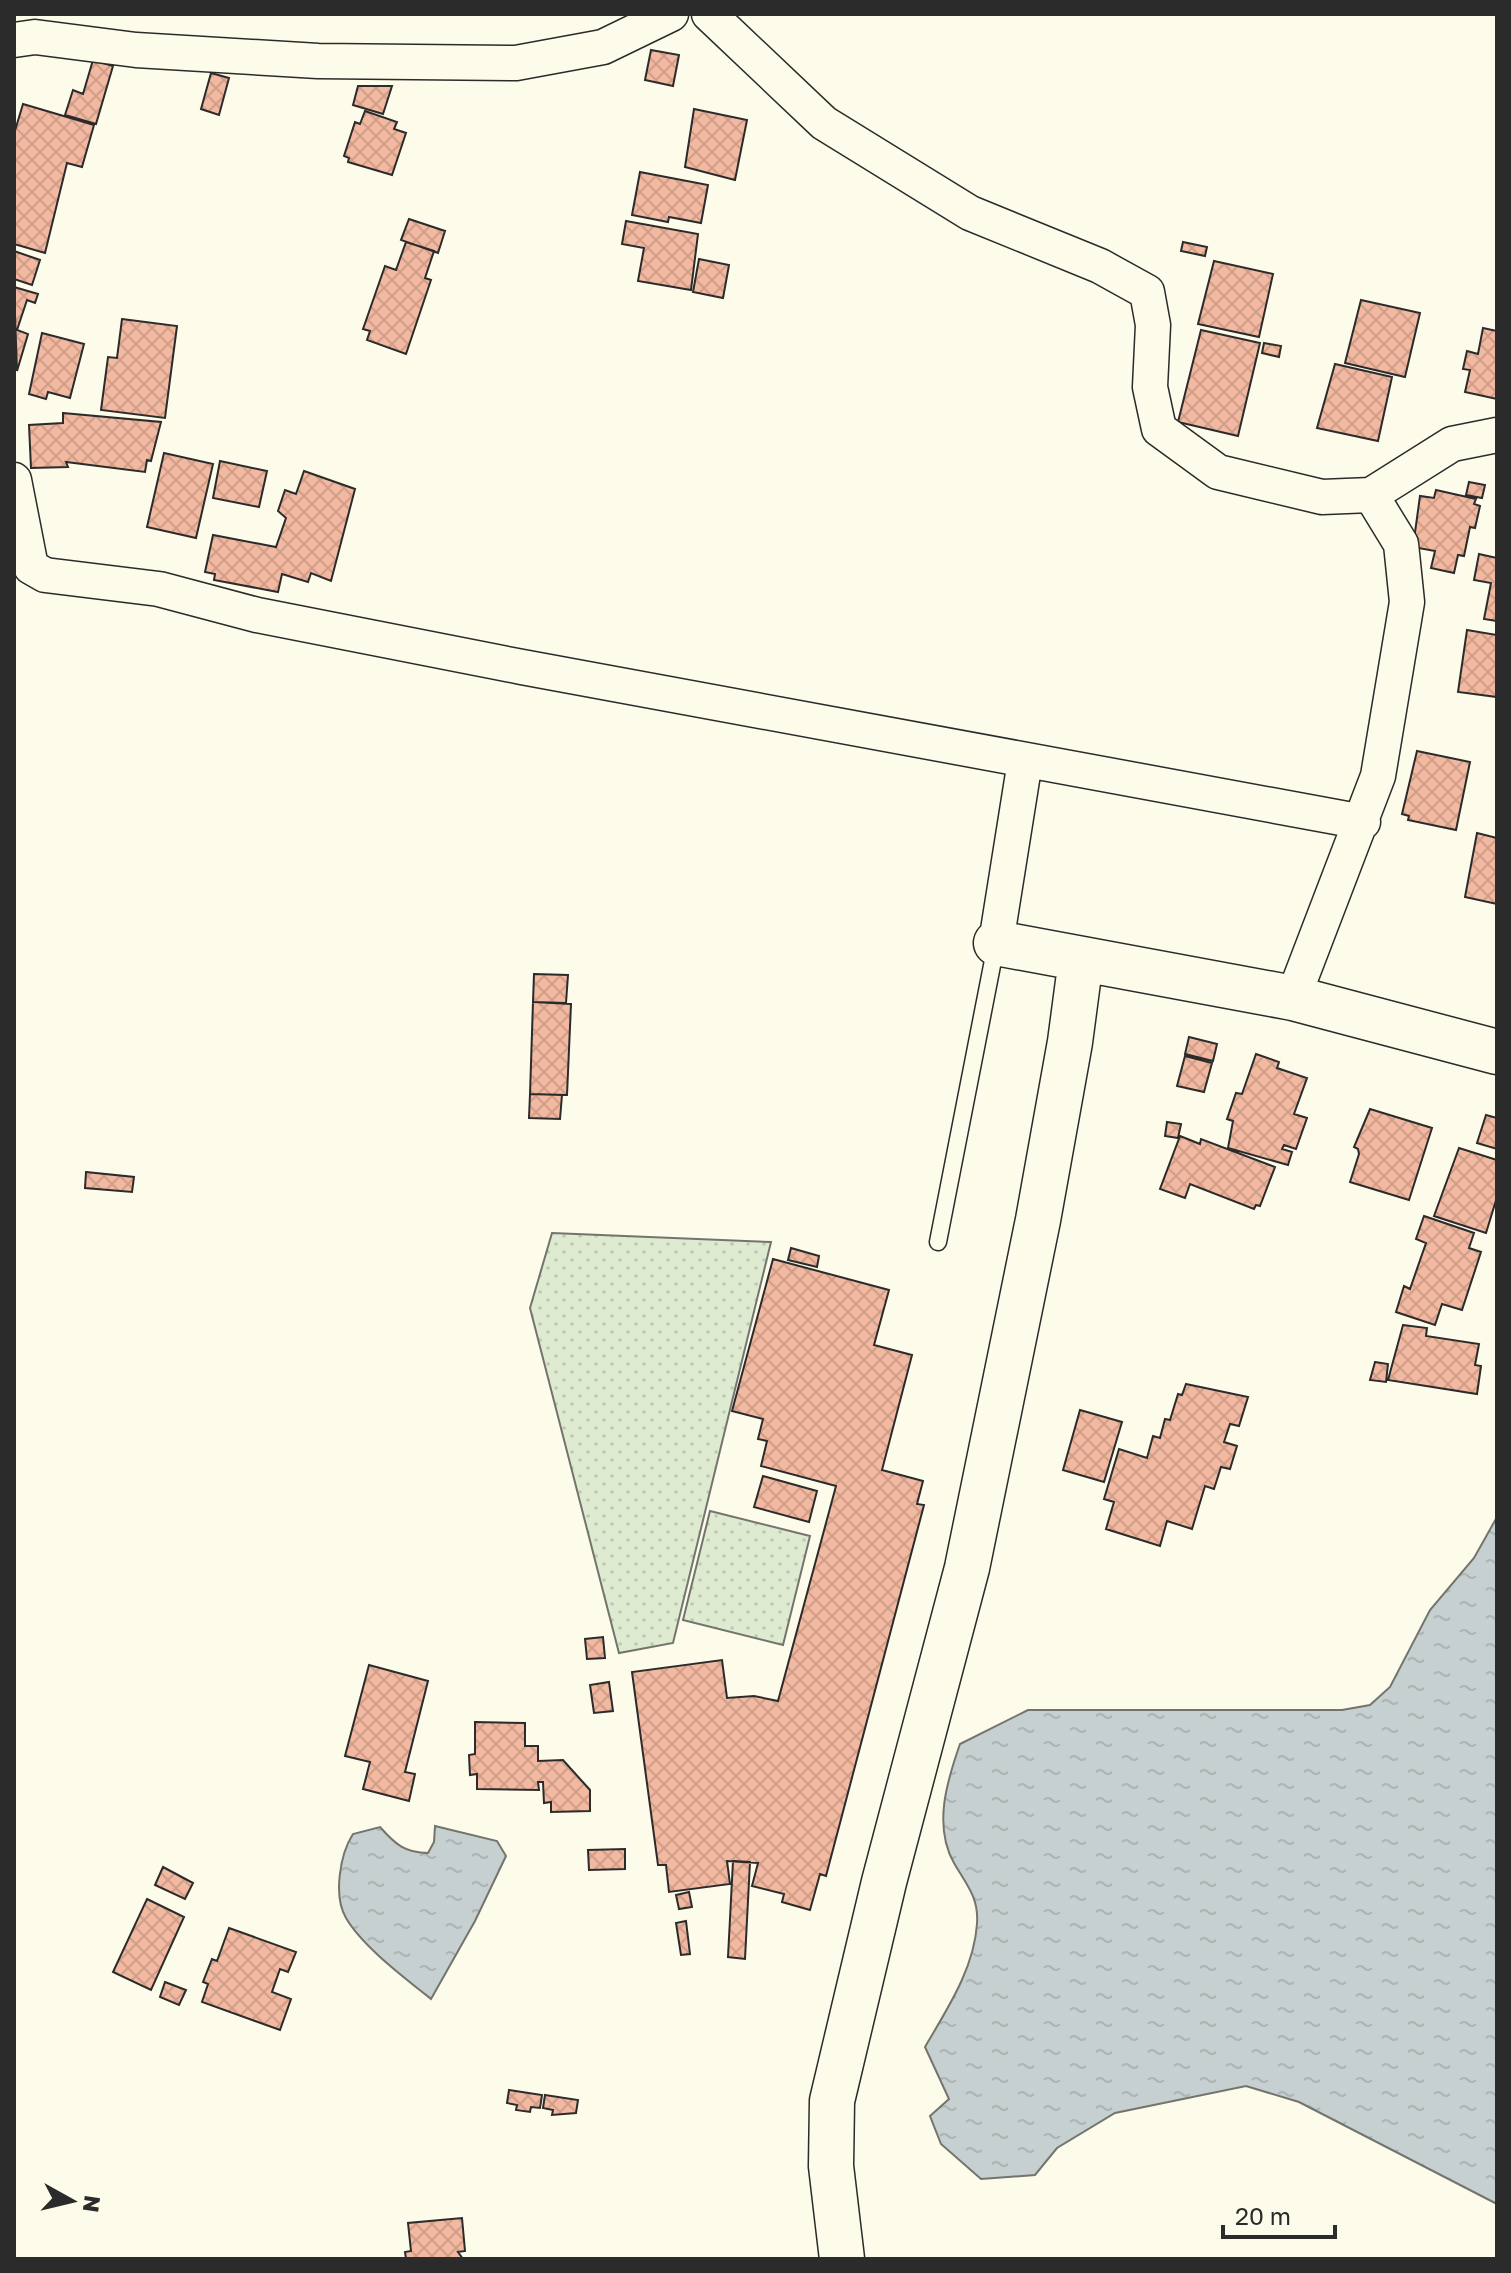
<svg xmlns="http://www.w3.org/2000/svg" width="1511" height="2273" font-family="'Golos Text',sans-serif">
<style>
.park{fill:url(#park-dots);stroke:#74746e;stroke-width:2}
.water{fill:url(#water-ripples);stroke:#74746e;stroke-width:2}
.building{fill:url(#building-cross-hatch);stroke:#2b2b2b;stroke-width:2}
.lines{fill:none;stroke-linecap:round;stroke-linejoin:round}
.lane-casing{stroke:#2b2b2b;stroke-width:19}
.street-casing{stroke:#2b2b2b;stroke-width:37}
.secondary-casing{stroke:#2b2b2b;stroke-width:47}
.lane{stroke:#fdfbea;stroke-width:16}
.street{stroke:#fdfbea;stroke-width:34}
.secondary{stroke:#fdfbea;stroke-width:44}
</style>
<defs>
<pattern id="park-dots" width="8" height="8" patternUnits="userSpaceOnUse" patternTransform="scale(2)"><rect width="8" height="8" fill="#deebd1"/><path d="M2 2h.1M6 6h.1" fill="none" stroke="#bfcab4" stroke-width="1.8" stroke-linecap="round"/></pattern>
<pattern id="water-ripples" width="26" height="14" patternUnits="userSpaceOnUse" patternTransform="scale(2)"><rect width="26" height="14" fill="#c7d0d0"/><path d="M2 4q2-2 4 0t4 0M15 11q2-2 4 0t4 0" fill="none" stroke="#abb3b3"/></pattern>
<pattern id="building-cross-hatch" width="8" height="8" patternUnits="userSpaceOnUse" patternTransform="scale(2)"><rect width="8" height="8" fill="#f2b8a0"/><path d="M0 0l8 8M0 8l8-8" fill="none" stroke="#d09e8a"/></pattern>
</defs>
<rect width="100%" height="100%" fill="#fdfbea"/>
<!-- park -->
<path class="park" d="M552,1233l219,9 -98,401 -54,10 -89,-345z
M710,1511l100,25 -27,109 -100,-25z"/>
<!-- water -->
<path class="water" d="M1497,1517v687l-198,-102 -53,-16 -131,27 -58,35 -22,27 -54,4 -40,-35 -11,-28 19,-17 -24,-52c22,-38 49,-78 52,-123 2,-27 -11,-40 -23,-61 -21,-37 -7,-82 6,-119l68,-34h314l28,-5 20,-18 40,-77 44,-52z
M435,1826l62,15 9,15 -31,65 -44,78c-26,-21 -68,-52 -85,-81 -13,-22 -6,-64 7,-84l27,-7c15,17 25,26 48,26l6,-11z"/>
<!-- building -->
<path class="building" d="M651,50l28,5 -6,31 -28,-6z
M93,60l20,6 -17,58 -31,-9 8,-25 10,4z
M211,73l18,5 -10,37 -18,-6z
M358,86h34l-9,28 -30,-9z
M23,104l71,21 -12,42 -15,-4 -22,90 -31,-9v-110z
M694,109l53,11 -12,60 -50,-13z
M365,111l32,11 -3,7 12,4 -14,42 -44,-13 1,-4 -5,-2 11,-34 5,2z
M640,172l68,13 -7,38 -32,-6 -1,5 -36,-7z
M409,219l36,12 -7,22 -37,-13z
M626,221l72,13 -7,56 -53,-9 6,-33 -22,-4z
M406,242l28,9 -9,27 6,2 -25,74 -39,-14 3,-9 -7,-2 22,-63 11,4z
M1183,242l24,5 -2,9 -24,-5z
M14,251l26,9 -8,25 -18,-6z
M699,259l30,6 -6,33 -30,-6z
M1214,261l59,13 -14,63 -61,-13z
M14,287l24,7 -3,9 -8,-3 -10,30 11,4 -11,37z
M1361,300l59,13 -15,64 -60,-14z
M122,319l55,7 -12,92 -64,-8 7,-53 9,1z
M1483,328l14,3v68l-32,-7 5,-22 -7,-1 4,-18 11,3z
M1201,330l59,13 -22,93 -60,-14z
M42,333l42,11 -14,54 -22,-6 -2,7 -17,-5z
M1264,343l17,3 -2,11 -17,-4z
M1335,364l57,13 -14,64 -61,-13z
M63,413l98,9 -10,39 -4,-1 -2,12 -79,-10 2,5 -37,1 -2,-43 34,-2z
M164,453l49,11 -17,74 -49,-11z
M220,461l47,10 -8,36 -46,-9z
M304,471l51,18 -24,92 -20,-8 -3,9 -26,-8 -4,18 -64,-12 1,-6 -10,-2 8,-37 63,12 10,-29 -8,-7 7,-21 11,4z
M1469,482l16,3 -3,13 -16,-3z
M1436,490l40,9 -2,5 6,2 -5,22 -5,-1 -6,29 -6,-1 -4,18 -23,-5 4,-17 -22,-4 7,-51 14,2z
M1479,554l18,4v63l-13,-2 7,-36 -17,-3z
M1467,630l30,5v62l-39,-5z
M1417,751l53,11 -14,68 -48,-10 1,-4 -7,-2z
M1477,833l20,5v66l-32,-7z
M534,974l34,1 -2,28 -33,-1z
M533,1002l38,2 -4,91 -37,-1z
M1189,1037l28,7 -4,17 -28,-7z
M1256,1054l23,8 -2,6 30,10 -13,36 13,4 -11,31 -12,-4 -2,4 10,3 -4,13 -60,-17 5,-27 -6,-2 9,-26 6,1z
M1185,1056l27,7 -8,29 -27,-6z
M530,1094l32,1 -2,24 -31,-1z
M1370,1109l62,19 -23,72 -59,-18 9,-28 -1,-5 -4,-2z
M1486,1115l11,3v31l-20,-6z
M1167,1122l14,2 -3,14 -13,-2z
M1180,1136l20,8 1,-5 74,28 -15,39 -4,-1 -2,4 -64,-25 -5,14 -25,-9z
M1459,1148l38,12v37l-11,36 -52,-17z
M86,1172l48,5 -2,15 -47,-4z
M1424,1216l50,17 -5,15 12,4 -19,58 -20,-6 -7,21 -39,-13 8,-26 6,3 16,-46 -10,-4z
M791,1248l28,8 -2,11 -29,-7z
M773,1259l116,31 -15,55 38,10 -30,115 41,11 -6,23 7,1 -98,371 -6,-2 -10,36 -28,-8 2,-8 -32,-8 6,-23 -31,-2 3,23 -61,8 -3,-27h-8l-26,-193 90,-12 5,38 27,-2 24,5 58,-215 -75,-20 6,-25 -9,-2 5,-20 -31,-8z
M1403,1325l24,3 -1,8 53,8 -4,21 6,1 -4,28 -89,-14z
M1375,1362l13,2 -2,18 -16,-2z
M1186,1384l62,13 -9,29 -9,-2 -6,18 13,4 -7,23 -9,-2 -7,22 -9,-3 -13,43 -25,-8 -7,25 -54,-17 8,-27 -10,-3 15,-50 28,9 6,-22 7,2 5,-19 5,1 8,-26 4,1z
M1080,1410l42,12 -18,60 -41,-12z
M763,1476l54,15 -8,31 -55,-15z
M603,1637l2,21 -18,1 -2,-20z
M369,1665l59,16 -23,91 10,2 -6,27 -46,-12 7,-27 -25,-6z
M609,1682l4,29 -19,2 -4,-28z
M475,1722l50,1v23h13v15l25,-1 27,30v21l-39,1v-10l-7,1 -1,-21h-5l1,8 -62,-1v-15l-7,1 -1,-20 6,-1z
M625,1849v20l-36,1 -1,-20z
M733,1861l17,1 -5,97 -17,-2z
M163,1867l30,16 -8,16 -30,-14z
M689,1892l3,15 -13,2 -3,-14z
M147,1899l37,18 -33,73 -38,-18z
M686,1921l4,33 -9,1 -5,-32z
M229,1928l67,24 -8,20 -8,-3 -8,23 19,7 -11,31 -78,-28 6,-18 -5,-2 9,-23 5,2z
M165,1982l21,8 -7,15 -19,-8z
M509,2090l33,5 -2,13 -9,-1 -1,5 -14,-2 1,-5 -10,-2z
M545,2095l33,5 -2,13 -24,2 1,-5 -10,-2z
M462,2218l3,33 -7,1 5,7h-57l-1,-7 6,-1 -3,-28z"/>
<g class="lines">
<defs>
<path id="lane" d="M938,1242l58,-297"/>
<path id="street" d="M709,14l115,109 146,90 130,53 47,26 6,33 -3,62 9,42 59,43 104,25 49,-2 81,-51 45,-9
M14,40l21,-3 101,13 182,11 198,2 87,-16 68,-33
M14,480l17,87 14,8 114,14 98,26 265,52 841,155
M996,943l29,-182
M1293,998l85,-222 29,-174 -6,-58 -30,-49"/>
<path id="secondary" d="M996,943l297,55 204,54
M842,2259l-11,-93 1,-65 52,-219 83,-314 71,-348 32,-178 11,-83"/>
</defs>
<!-- lane casing -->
<use href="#lane" class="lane-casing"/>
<!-- street casing -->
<use href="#street" class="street-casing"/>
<!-- secondary casing -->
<use href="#secondary" class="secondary-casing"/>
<!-- lane -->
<use href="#lane" class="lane"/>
<!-- street -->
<use href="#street" class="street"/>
<!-- secondary -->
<use href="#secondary" class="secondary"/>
</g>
<!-- border -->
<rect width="1511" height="2273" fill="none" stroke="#2b2b2b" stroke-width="32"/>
<!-- north arrow -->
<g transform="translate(72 2201) rotate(98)" stroke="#fdfbea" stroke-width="6" paint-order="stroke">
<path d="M0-6L14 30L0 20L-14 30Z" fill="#2b2b2b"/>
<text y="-12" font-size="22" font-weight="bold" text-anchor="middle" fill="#2b2b2b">N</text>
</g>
<!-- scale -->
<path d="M1223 2225v12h112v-12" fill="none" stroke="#2b2b2b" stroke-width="4"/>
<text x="1235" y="2225" font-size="24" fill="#2b2b2b" stroke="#fdfbea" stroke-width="6" paint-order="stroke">20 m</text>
</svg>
